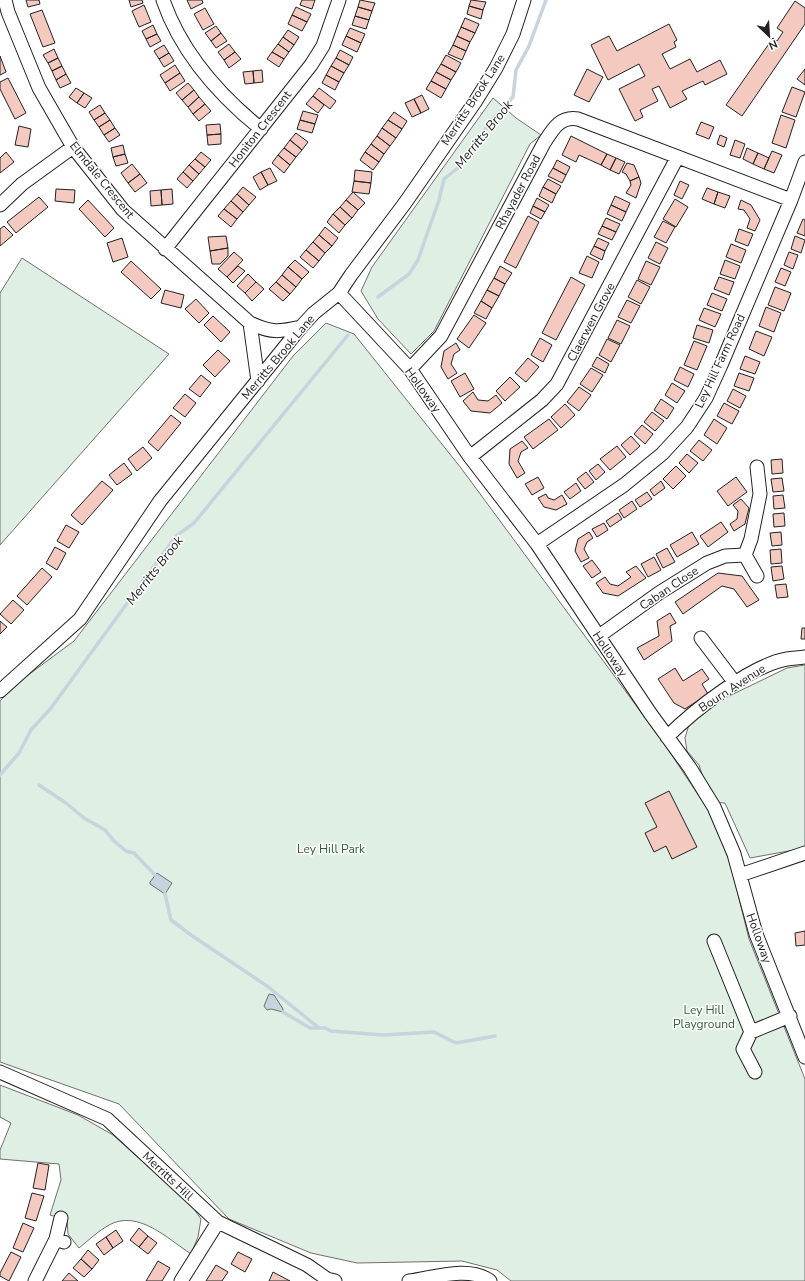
<svg xmlns="http://www.w3.org/2000/svg" width="805" height="1281" font-family="'Nunito Sans',sans-serif">
<style>
.green{fill:#e0efe3;stroke:#6f6f6f}
.water{fill:#c7d3dd;stroke:#6f6f6f}
.lines{fill:none;stroke-linecap:round;stroke-linejoin:round}
.stream{stroke:#c7d3dd;stroke-width:3.5}
.building{fill:#f3c9c0;stroke:#222}
.minor-casing{stroke:#222;stroke-width:15}
.minor{stroke:#fff;stroke-width:13}
.labels{text-anchor:middle;stroke-width:3;stroke-linejoin:round;paint-order:stroke}
.street-label{font-size:12px;fill:#222;stroke:#fff}
.park-label{font-size:12px;fill:#2f5e38;stroke:#fff}
.water-label{font-size:13px;font-style:italic;fill:#222;stroke:#fff}
</style>
<rect width="100%" height="100%" fill="#fff"/>
<!-- green -->
<path class="green" d="M493,98l23,20 25,17 -11,9 -96,187 -23,23 -33,-35 -17,-28 11,-24z
M22,258l147,96 -169,191v-252z
M326,323l28,11 107,134 202,274 46,69 21,51 19,77 56,140v202h-294l-14,-11 -35,-9 -105,2 -46,-10 -82,-34 -110,-115 -119,-42v-361l16,-17 58,-43 219,-285z
M805,665v183l-55,10 -25,-55 -14,-1 -12,-37 -12,-14 -2,-13 7,-24 95,-46z
M0,1085l78,30 35,20 78,70 10,14 -3,18 -7,17c-23,-15 -53,-45 -82,-29 -11,6 -20,15 -30,23l-11,-14 -1,-14 -17,-5 11,-35 -2,-16 -59,-5v-9l11,-27 -11,-6z"/>
<!-- water -->
<path class="water" d="M157,873l15,10 -7,11 -15,-10v-2z
M269,994l5,1 9,14v3l-12,-3 -4,1 -3,-4z"/>
<g class="lines">
<!-- stream -->
<path class="stream" d="M378,297l31,-23 9,-14 21,-60 5,-21 15,-12 32,-46 22,-24 3,-27 13,-24 17,-46
M0,775l19,-22 12,-23 20,-22 125,-172 18,-13 154,-188
M39,785l27,18 18,15 21,12 9,11 12,10 8,2 21,22
M165,894l6,26 20,15 76,51 52,42h6l6,3 52,4 51,-3 22,11 39,-7
M283,1012l27,16h9"/>
</g>
<!-- building -->
<path class="building" d="M26,0h13l1,4 -12,3z
M129,0h13l1,3 -12,4z
M187,0h15l1,3 -12,6z
M302,0h13l-3,9 -12,-4z
M360,0l15,3 -3,8 -14,-4z
M471,0l15,2 -3,8 -14,-4z
M795,1l10,7v16l-63,92 -16,-11 47,-67 4,3 6,-9 -6,-4z
M144,5l7,17 -12,5 -7,-16z
M469,6l14,4 -2,9 -14,-5z
M296,7l15,7 -4,8 -15,-7z
M358,7l14,4 -3,9 -14,-4z
M205,8l9,16 -11,6 -9,-16z
M42,10l13,33 -12,4 -13,-33z
M292,15l15,7 -5,9 -14,-7z
M355,16l14,4 -3,9 -14,-4z
M465,18l14,6 -4,9 -14,-6z
M669,24l8,16 -3,2 2,5 -14,7 8,15 20,-10 7,13 23,-12 7,14 -22,11 -2,-4 -21,10 5,8 -17,9 -11,-22 -7,3 6,12 -18,9 3,7 -8,4 -16,-32 26,-13 -6,-12 -31,16 -17,-35 18,-9 8,15z
M153,25l4,9 -11,5 -4,-8z
M216,26l5,7 -10,8 -6,-8z
M461,27l14,6 -5,9 -13,-6z
M350,28l15,6 -4,9 -15,-7z
M288,30l11,7 -5,8 -11,-8z
M221,33l6,8 -11,7 -5,-7z
M157,34l4,7 -11,6 -4,-8z
M346,36l15,7 -4,9 -15,-7z
M457,36l13,6 -4,9 -13,-6z
M283,37l11,8 -5,7 -11,-8z
M229,44l6,8 -11,8 -6,-8z
M278,44l11,8 -5,7 -12,-7z
M164,45l5,8 -10,6 -5,-8z
M453,45l13,6 -4,9 -14,-6z
M54,49l4,9 -10,5 -5,-8z
M340,50l13,7 -4,8 -13,-7z
M235,52l6,7 -12,9 -5,-8z
M272,52l12,7 -5,8 -12,-8z
M169,53l5,8 -10,6 -5,-8z
M446,55l15,8 -5,9 -15,-8z
M0,56l6,16 -6,3z
M58,58l4,8 -10,5 -4,-8z
M336,58l13,7 -5,8 -13,-7z
M441,64l15,8 -5,8 -15,-8z
M175,65l5,8 -15,10 -5,-8z
M62,66l4,8 -10,6 -4,-9z
M331,66l13,7 -5,9 -13,-7z
M587,69l16,8 -14,25 -15,-7z
M805,69v16l-8,-6z
M262,70l1,12 -9,1 -1,-12z
M253,71l1,12 -9,1 -2,-12z
M436,72l15,8 -5,9 -15,-8z
M180,73l5,8 -15,10 -5,-8z
M66,74l5,9 -11,5 -4,-8z
M326,75l13,7 -4,8 -13,-7z
M8,78l18,35 -11,6 -15,-30v-7z
M431,81l15,8 -5,9 -15,-9z
M188,83l6,7 -12,10 -6,-7z
M792,87l13,5 -9,25 -14,-5z
M76,88l8,5 -7,10 -8,-6z
M319,88l17,13 -6,8 -17,-13z
M194,90l5,7 -11,10 -6,-7z
M84,93l8,5 -7,10 -8,-5z
M422,95l7,14 -8,4 -7,-14z
M313,96l11,9 -6,8 -12,-9z
M199,97l6,7 -12,10 -5,-7z
M414,99l7,14 -9,4 -7,-14z
M205,104l6,7 -12,10 -6,-7z
M100,105l5,8 -11,7 -5,-8z
M303,111l15,4 -3,9 -15,-4z
M394,112l13,9 -5,8 -14,-9z
M105,113l5,7 -11,7 -5,-7z
M781,115l14,5 -9,28 -14,-5z
M110,120l5,8 -11,7 -5,-8z
M300,120l15,4 -3,9 -15,-4z
M388,120l14,9 -6,9 -14,-10z
M701,122l13,5 -5,12 -13,-5z
M220,124l1,10 -14,1 -1,-10z
M19,126l12,3 -3,18 -13,-2z
M115,128l5,7 -11,7 -5,-7z
M382,128l14,10 -6,8 -13,-10z
M296,133l12,9 -6,8 -12,-10z
M221,134v10l-13,1 -1,-10z
M720,135l7,3 -3,9 -7,-3z
M377,136l13,10 -6,8 -13,-10z
M571,136l36,18 -6,11 -22,-10 -3,7 -14,-7z
M290,140l12,10 -6,7 -12,-9z
M735,140l10,4 -5,14 -10,-3z
M371,144l13,10 -5,8 -14,-10z
M123,145l2,9 -12,3 -2,-9z
M284,148l12,9 -6,8 -12,-10z
M747,148l11,5 -5,11 -10,-5z
M772,151l10,4 -8,18 -10,-4z
M6,152l8,10 -14,11v-15z
M201,152l10,8 -6,7 -10,-8z
M365,152l14,10 -6,8 -13,-10z
M758,153l11,5 -5,11 -11,-5z
M125,154l3,9 -12,3 -3,-9z
M607,154l9,4 -6,12 -9,-5z
M278,155l12,10 -6,8 -12,-10z
M616,158l9,4 -6,12 -9,-4z
M195,159l10,8 -6,7 -10,-9z
M557,160l13,7 -4,8 -13,-7z
M627,163l7,2 5,12 -9,4 -4,-7 -4,-2z
M132,164l8,10 -12,9 -7,-10z
M189,165l10,9 -6,7 -10,-9z
M270,168l7,13 -9,4 -7,-13z
M553,168l13,7 -4,8 -14,-7z
M355,170l17,2 -1,11 -17,-2z
M183,172l10,9 -6,7 -10,-9z
M261,172l7,13 -8,5 -7,-13z
M140,174l7,9 -12,9 -7,-9z
M639,177l2,6 -5,15 -10,-5 5,-8 -1,-4z
M548,179l13,7 -5,8 -13,-7z
M354,181l17,2 -2,11 -17,-2z
M680,181l9,4 -7,14 -8,-4z
M243,187l13,10 -7,8 -12,-11z
M543,187l13,7 -4,9 -13,-7z
M707,188l11,4 -4,12 -12,-5z
M56,189l19,1 -1,13 -19,-2z
M172,189l1,15 -11,1 -1,-15z
M161,190l1,15 -11,1 -1,-15z
M353,192l12,11 -7,7 -12,-10z
M718,192l12,4 -5,12 -11,-4z
M237,194l12,11 -6,7 -12,-11z
M615,196l15,7 -4,9 -15,-7z
M39,197l9,10 -32,26 -9,-11z
M537,198l12,7 -4,7 -12,-6z
M675,199l13,8 -12,20 -13,-8z
M88,200l26,28 -9,9 -26,-28z
M346,200l12,10 -6,8 -12,-11z
M741,200l10,5 9,15 -5,11 -8,-3 3,-9 -6,-9 -6,-1z
M231,201l12,11 -6,7 -13,-10z
M611,205l15,7 -4,9 -15,-7z
M533,206l12,6 -4,7 -11,-6z
M340,207l12,11 -7,7 -12,-11z
M224,209l13,10 -6,8 -13,-11z
M333,214l12,11 -6,8 -12,-11z
M528,216l11,6 -23,46 -12,-6z
M606,218l14,6 -4,8 -14,-6z
M803,219l2,1v16l-8,-3z
M663,221l12,6 -9,16 -12,-6z
M4,226l9,9 -13,11v-17z
M602,226l14,6 -4,8 -14,-6z
M325,227l13,11 -6,8 -13,-11z
M739,229l14,5 -5,12 -13,-5z
M319,235l13,11 -7,7 -12,-11z
M226,236l2,12 -18,3 -2,-14z
M795,236l10,4 -4,13 -10,-4z
M122,238l6,19 -15,5 -6,-19z
M598,238l11,5 -4,8 -11,-5z
M313,242l12,11 -6,8 -13,-11z
M656,242l12,6 -8,16 -12,-6z
M731,244l15,6 -5,13 -15,-6z
M594,246l11,5 -3,9 -12,-6z
M228,248v8l-8,8h-8l-2,-13z
M306,250l13,11 -6,7 -13,-11z
M234,252l9,8 -16,17 -9,-8z
M789,252l9,3 -5,14 -9,-4z
M587,256l12,6 -7,16 -13,-5z
M295,260l14,12 -7,7 -14,-12z
M725,260l15,6 -5,13 -15,-5z
M131,261l30,28 -10,10 -30,-27z
M646,261l14,6 -9,18 -13,-6z
M238,266l7,5 -12,12 -6,-6z
M500,266l12,7 -7,11 -11,-6z
M288,267l14,12 -6,8 -14,-12z
M781,268l10,4 -6,14 -10,-4z
M248,274l8,8 -11,11 -8,-7z
M282,275l14,12 -6,7 -14,-12z
M571,277l14,8 -29,55 -14,-7z
M719,277l15,5 -5,13 -15,-6z
M494,278l11,6 -6,12 -12,-6z
M637,280l13,7 -9,17 -13,-7z
M256,282l8,7 -12,12 -7,-8z
M276,282l14,12 -7,7 -14,-12z
M775,287l16,6 -7,18 -16,-6z
M165,290l19,5 -3,13 -20,-5z
M487,290l12,6 -7,12 -11,-7z
M712,293l15,6 -5,12 -15,-6z
M196,299l13,14 -10,10 -14,-14z
M627,300l13,6 -9,17 -13,-6z
M481,301l11,7 -6,11 -12,-6z
M766,307l15,6 -7,19 -15,-6z
M704,308l17,6 -6,13 -16,-7z
M474,315l12,8 -17,25 -12,-9z
M213,316l17,16 -9,10 -17,-17z
M617,320l13,6 -9,18 -13,-6z
M697,325l16,5 -4,13 -16,-5z
M756,331l16,6 -8,19 -15,-7z
M540,338l12,7 -9,17 -12,-7z
M607,339l13,6 -9,17 -12,-7z
M694,341l13,5 -10,24 -13,-5z
M456,343l4,7 -6,4 -3,10 6,9 -9,6 -7,-12 3,-16z
M218,350l12,11 -15,16 -12,-12z
M745,356l15,6 -5,12 -15,-5z
M597,357l12,7 -4,9 -13,-7z
M528,358l11,9 -13,15 -11,-9z
M680,367l14,7 -6,13 -14,-7z
M591,368l12,7 -11,17 -12,-8z
M465,373l9,16 -14,8 -9,-16z
M739,373l15,5 -5,13 -15,-5z
M201,375l10,8 -11,14 -11,-8z
M510,377l10,10 -15,14 -9,-10z
M672,383l13,8 -8,12 -12,-8z
M579,387l12,8 -12,16 -12,-9z
M733,389l13,7 -6,12 -13,-7z
M473,392l5,8 10,1 8,-6 6,8 -12,10 -19,-2 -8,-10z
M185,394l11,9 -11,14 -12,-9z
M661,399l13,9 -7,11 -13,-9z
M724,403l15,8 -7,13 -15,-8z
M565,404l10,11 -14,13 -10,-11z
M652,412l12,9 -9,10 -11,-9z
M171,415l10,8 -23,28 -10,-9z
M549,419l9,11 -25,19 -9,-12z
M714,419l13,9 -10,16 -13,-9z
M642,425l11,9 -8,10 -11,-10z
M631,436l9,10 -10,9 -9,-10z
M699,440l13,10 -9,11 -13,-10z
M522,441l6,7 -7,4 -3,9 7,12 -8,5 -8,-14 1,-15z
M617,446l9,11 -16,13 -10,-11z
M143,447l9,11 -15,13 -9,-12z
M687,454l11,9 -9,10 -10,-10z
M782,459l1,14 -11,1 -1,-14z
M124,463l8,11 -15,11 -8,-10z
M598,464l7,8 -9,8 -7,-9z
M676,466l10,10 -13,13 -10,-10z
M586,472l8,10 -9,7 -8,-10z
M538,477l6,11 -12,7 -7,-11z
M736,477l11,15 -19,14 -11,-15z
M782,478l2,13 -11,1 -2,-13z
M102,481l11,9 -31,35 -11,-10z
M661,481l4,7 -11,8 -4,-6z
M576,483l5,8 -11,8 -6,-7z
M647,492l5,7 -12,8 -5,-7z
M546,494l2,4 6,2 8,-5 5,9 -11,6 -12,-3 -6,-9z
M783,495l2,13 -11,1 -1,-13z
M741,499l8,9 -4,16 -11,7 -4,-7 7,-5 1,-8 -5,-6z
M632,501l5,8 -13,9 -5,-8z
M618,513l4,6 -12,8 -4,-6z
M784,513l1,13 -11,1 -1,-13z
M721,522l7,10 -20,15 -8,-11z
M604,523l4,7 -11,7 -5,-8z
M66,525l13,7 -10,16 -12,-7z
M589,532l4,6 -6,4 -3,7 5,9 -8,4 -6,-11 3,-12z
M692,532l7,12 -22,13 -7,-12z
M781,532l1,13 -10,1 -2,-13z
M55,547l11,6 -9,17 -11,-7z
M667,548l8,14 -12,6 -7,-14z
M781,549l1,14 -11,1 -1,-14z
M654,557l7,13 -13,7 -7,-13z
M592,560l9,12 -9,6 -9,-12z
M636,566l10,12 -28,18 -15,-3 -7,-10 9,-6 5,7 8,2 13,-9 -5,-5z
M782,566l2,13 -11,2 -2,-14z
M42,568l10,9 -25,28 -10,-9z
M718,573l24,3 17,24 -12,7 -13,-18 -12,-3 -39,28 -8,-12z
M786,584l2,13 -11,1 -2,-13z
M13,600l11,10 -13,14 -11,-10z
M670,613l6,10 -6,3 2,15 -28,19 -7,-12 22,-12 -2,-15z
M0,621l7,6 -7,7z
M802,628h3v11h-4z
M675,668l8,13 19,-12 7,10 -7,5 6,10 -23,15 -11,-6 -16,-24z
M669,791l28,56 -25,12 -6,-13 -12,6 -9,-19 12,-6 -12,-24z
M805,931v14l-9,1 -1,-13z
M38,1163l11,2 -4,25 -12,-2z
M32,1193l12,3 -8,25 -11,-3z
M23,1223l11,5 -11,24 -10,-4z
M139,1228l9,8 -9,11 -9,-7z
M116,1230l7,11 -10,7 -7,-11z
M148,1236l9,7 -9,11 -9,-7z
M106,1237l7,11 -9,7 -8,-11z
M88,1250l11,10 -7,9 -11,-10z
M11,1252l10,5 -12,24 -9,-5v-3z
M238,1252l14,7 -7,13 -14,-8z
M81,1259l11,10 -8,8 -11,-9z
M158,1261l12,7 -8,13h-16z
M216,1265l12,7 -6,9h-16z
M273,1272l17,9h-21z
M69,1273l9,8h-16z"/>
<g class="lines">
<defs>
<path id="minor" d="M5,0l3,12 31,76 34,59 50,63 127,113c21,10 29,9 51,4
M163,0c18,52 56,95 98,129
M0,205l22,-21 51,-37
M165,249l146,-184 12,-19 16,-46
M339,293l71,76 60,88 67,87 113,169 40,55 24,39 20,47 22,80 49,123
M250,323l8,58
M410,369l31,-33 103,-193c9,-14 16,-27 34,-24l213,81
M470,457l72,-57 15,-16 120,-226
M537,544l87,-59 38,-31 25,-27 19,-29 15,-33 70,-165 14,-38
M745,555l12,21
M599,636l60,-43 48,-30 18,-7 20,-1 6,-16 9,-45 -3,-27
M701,638l34,45
M0,691l80,-72 80,-118 141,-174 13,-14 25,-20 12,-18 54,-72 70,-101 21,-34 17,-34 11,-34
M667,737c26,-26 84,-72 120,-78 6,-1 12,-1 18,-2
M740,875l65,-22
M714,941l37,91 39,-16
M751,1032l-8,17 12,23
M0,1072l107,47 111,103 89,43 20,14 8,2
M56,1239l5,-21
M35,1281l21,-42 8,3
M181,1281l37,-59
M409,1281c23,-3 60,-16 81,0"/>
</defs>
<!-- minor casing -->
<use href="#minor" class="minor-casing"/>
<!-- minor -->
<use href="#minor" class="minor"/>
</g>
<g class="labels">
<!-- street labels -->
<g class="street-label">
<text transform="translate(473 100) rotate(-57)" y="4">Merritts Brook Lane</text>
<text transform="translate(260 129) rotate(-52)" y="4">Honiton Crescent</text>
<text transform="translate(102 180) rotate(51)" y="4">Elmdale Crescent</text>
<text transform="translate(518 192) rotate(-62)" y="4">Rhayader Road</text>
<text transform="translate(591 322) rotate(-62)" y="4">Claerwen Grove</text>
<text transform="translate(278 357) rotate(-50)" y="4">Merritts Brook Lane</text>
<text transform="translate(720 361) rotate(-65)" y="4">Ley Hill Farm Road</text>
<text transform="translate(423 390) rotate(54)" y="4">Holloway</text>
<text transform="translate(669 588) rotate(-34)" y="4">Caban Close</text>
<text transform="translate(610 654) rotate(56)" y="4">Holloway</text>
<text transform="translate(732 688) rotate(-33)" y="4">Bourn Avenue</text>
<text transform="translate(759 938) rotate(70)" y="4">Holloway</text>
<text transform="translate(168 1176) rotate(43)" y="4">Merritts Hill</text>
</g>
<!-- park labels -->
<g class="park-label">
<text x="331" y="853">Ley Hill Park</text>
<text x="704" y="1014">Ley Hill<tspan x="704" dy="14">Playground</tspan></text>
</g>
<!-- water labels -->
<g class="water-label">
<text transform="translate(483 134) rotate(-51)" y="5">Merritts Brook</text>
<text transform="translate(154 570) rotate(-52)" y="5">Merritts Brook</text>
</g>
</g>
<!-- north arrow -->
<g transform="translate(769 36) rotate(155)" stroke="#ffffff" stroke-width="3" paint-order="stroke">
<path d="M0-3L7 15L0 10L-7 15Z" fill="#222222"/>
<text y="-6" font-size="11" font-weight="bold" text-anchor="middle" fill="#222222">N</text>
</g>
</svg>
